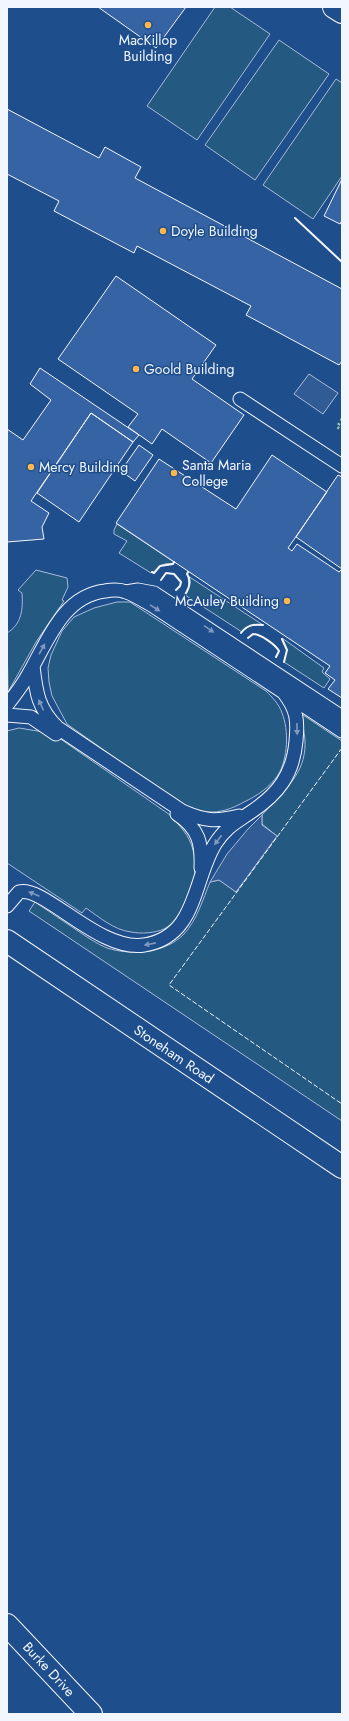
<svg xmlns="http://www.w3.org/2000/svg" width="349" height="1721" font-family="Jost,sans-serif">
<style>
.green{fill:#245a82;stroke:#a8bbd7}
.parking{fill:#305b95;stroke:#a8bbd7}
.building{fill:#3563a3;stroke:#f2f6ff}
.lines{fill:none;stroke-linecap:round;stroke-linejoin:round}
.service-casing{stroke:#f2f6ff;stroke-width:15}
.minor-casing{stroke:#f2f6ff;stroke-width:24}
.tertiary-casing{stroke:#f2f6ff;stroke-width:24}
.service{stroke:#1f4e8c;stroke-width:13}
.minor{stroke:#1f4e8c;stroke-width:22}
.tertiary{stroke:#1f4e8c;stroke-width:22}
.hedge{stroke:#97c8a6;stroke-width:3;stroke-dasharray:2 3;stroke-linecap:butt}
.fence{stroke:#f2f6ff;stroke-width:1;stroke-dasharray:5 2;stroke-linecap:butt}
.wall{stroke:#f2f6ff;stroke-width:2}
.oneway{fill:#7e9ac0}
.poi-dot{fill:#ffb74d;stroke:#1f4e8c;stroke-width:1.5}
.labels{text-anchor:middle;stroke-width:3;stroke-linejoin:round;paint-order:stroke}
.poi-label{font-size:14px;fill:#f2f6ff;stroke:#1f4e8c;text-anchor:start}
.street-label{font-size:14px;fill:#f2f6ff;stroke:#1f4e8c}
</style>
<rect width="100%" height="100%" fill="#1f4e8c"/>
<!-- green -->
<path class="green" d="M215,7h15l40,27 -73,106 -50,-34z
M279,40l50,34 -74,106 -50,-35z
M336,79l6,4v93l-29,43 -50,-34z
M117,524l57,38 -1,2c-9,-2 -14,2 -19,9l-2,-1 -1,1 -32,-20 8,-12 -13,-7v-4z
M36,570l31,8 1,9 -6,13 2,1 -28,41 -28,50 -1,-59c15,-9 16,-24 15,-40l-4,-3z
M188,576l75,49c-9,-1 -14,0 -21,7l-57,-37 4,-8z
M117,602h13l136,89c6,6 13,13 16,22 7,17 6,46 -4,62 -8,12 -21,21 -34,27 -9,5 -20,10 -32,10 -12,0 -23,-6 -35,-10l-110,-78 -15,-28 -3,-14 -1,-14 3,-13 11,-24 12,-14 20,-9z
M282,638l42,30 -2,4 8,7 -6,9 -40,-26 3,-12z
M300,713l42,28v380l-313,-210 6,-9c14,10 29,19 43,29 9,6 19,13 29,17 25,8 59,5 77,-14 13,-14 19,-35 26,-52l9,-2 17,12 41,-56 -15,-12v-9c15,-17 38,-36 42,-60 3,-14 -1,-29 -4,-42z
M19,728l31,5 12,7 108,75c9,10 20,21 23,35 2,7 3,15 2,21 -1,17 -15,51 -31,58 -9,4 -23,5 -33,3 -17,-2 -32,-15 -45,-24l-4,5 -75,-50v-132z"/>
<!-- parking -->
<path class="parking" d="M309,374l29,19 -15,21 -29,-20z
M262,815v10l15,11 -41,56 -17,-12 -9,2 17,-28 21,-25z"/>
<!-- building -->
<path class="building" d="M98,7h88l-30,41z
M7,109l92,49 6,-11 36,20 -6,11 207,111v72l-3,4 -93,-50 5,-9 -114,-60 -3,7 -80,-42 5,-10 -52,-27z
M342,179v41l-2,4 -16,-8z
M116,276l100,69 -24,34 52,36 -33,48 -49,-34 -10,15 -24,-17 10,-13 -80,-55z
M40,368l99,67 -6,7 -42,-29 -60,88 18,12 -7,14 2,12 -37,3v-113l16,11 28,-40 -21,-16z
M91,413l42,29 -54,80 -42,-29z
M139,445l14,10 -18,26 -14,-10z
M272,455l55,37 -39,56 4,3 5,-7 42,28 3,-3v129l-14,-9 7,-9 -10,-7 5,-7 -214,-143 43,-64 77,50z
M338,475l4,2v92l-46,-32z"/>
<g class="lines">
<defs>
<path id="service" d="M240,399l102,67
M126,592l12,-2 16,3 188,124
M33,666c3,26 5,43 25,62l124,83c22,10 33,11 57,5
M7,705c7,-9 15,-19 21,-30 19,-32 34,-79 77,-84 6,-1 14,-2 21,1 9,3 18,9 27,14l189,125
M7,715l24,2 25,17
M177,814c22,15 25,29 24,54
M7,906l12,-14c25,-7 80,60 125,53 53,-8 49,-65 71,-101 11,-17 20,-21 36,-32 27,-18 42,-37 45,-71 2,-21 1,-31 -12,-48"/>
<path id="minor" d="M334,7l8,5"/>
<path id="tertiary" d="M7,941l335,226
M7,1625l84,89"/>
</defs>
<!-- service casing -->
<use href="#service" class="service-casing"/>
<!-- minor casing -->
<use href="#minor" class="minor-casing"/>
<!-- tertiary casing -->
<use href="#tertiary" class="tertiary-casing"/>
<!-- service -->
<use href="#service" class="service"/>
<!-- minor -->
<use href="#minor" class="minor"/>
<!-- tertiary -->
<use href="#tertiary" class="tertiary"/>
<!-- hedge -->
<path class="hedge" d="M342,419l-5,8 5,3"/>
<!-- fence -->
<path class="fence" d="M342,748l-173,237 173,119"/>
<!-- wall -->
<path class="wall" d="M295,218l47,44
M152,572l2,1 6,-7 13,-2 1,-2
M161,580l5,-7 8,1 7,8 -1,4 -4,4
M184,596c5,-7 8,-15 3,-22l1,-2
M241,633c6,-8 12,-9 22,-8
M248,638l5,-4c7,0 22,10 26,17l-3,6
M282,639l5,11 -3,12"/>
</g>
<!-- one-way arrows -->
<defs><path id="oneway-solid" d="M-6-.8H1V-3.2L6.5 0L1 3.2V.8H-6Z"/></defs>
<g class="oneway">
<use href="#oneway-solid" transform="translate(155 608) rotate(32)"/>
<use href="#oneway-solid" transform="translate(209 629) rotate(34)"/>
<use href="#oneway-solid" transform="translate(42 649) rotate(-61)"/>
<use href="#oneway-solid" transform="translate(41 705) rotate(-115)"/>
<use href="#oneway-solid" transform="translate(297 729) rotate(89)"/>
<use href="#oneway-solid" transform="translate(218 840) rotate(127)"/>
<use href="#oneway-solid" transform="translate(34 894) rotate(-157)"/>
<use href="#oneway-solid" transform="translate(150 944) rotate(169)"/>
</g>
<!-- markers -->
<g class="poi-dot">
<circle cx="148" cy="25" r="4"/>
<circle cx="163" cy="231" r="4"/>
<circle cx="136" cy="369" r="4"/>
<circle cx="31" cy="467" r="4"/>
<circle cx="174" cy="473" r="4"/>
<circle cx="287" cy="601" r="4"/>
</g>
<g class="labels">
<!-- poi labels -->
<g class="poi-label">
<text x="148" y="45" text-anchor="middle">MacKillop<tspan x="148" dy="16">Building</tspan></text>
<text x="171" y="236">Doyle Building</text>
<text x="144" y="374">Goold Building</text>
<text x="182" y="470">Santa Maria<tspan x="182" dy="16">College</tspan></text>
<text x="39" y="472">Mercy Building</text>
<text x="279" y="606" text-anchor="end">McAuley Building</text>
</g>
<!-- street labels -->
<g class="street-label">
<text transform="translate(174 1054) rotate(34)" y="5">Stoneham Road</text>
<text transform="translate(49 1669) rotate(47)" y="5">Burke Drive</text>
</g>
</g>
<!-- border -->
<rect width="349" height="1721" fill="none" stroke="#f2f6ff" stroke-width="16"/>
</svg>
